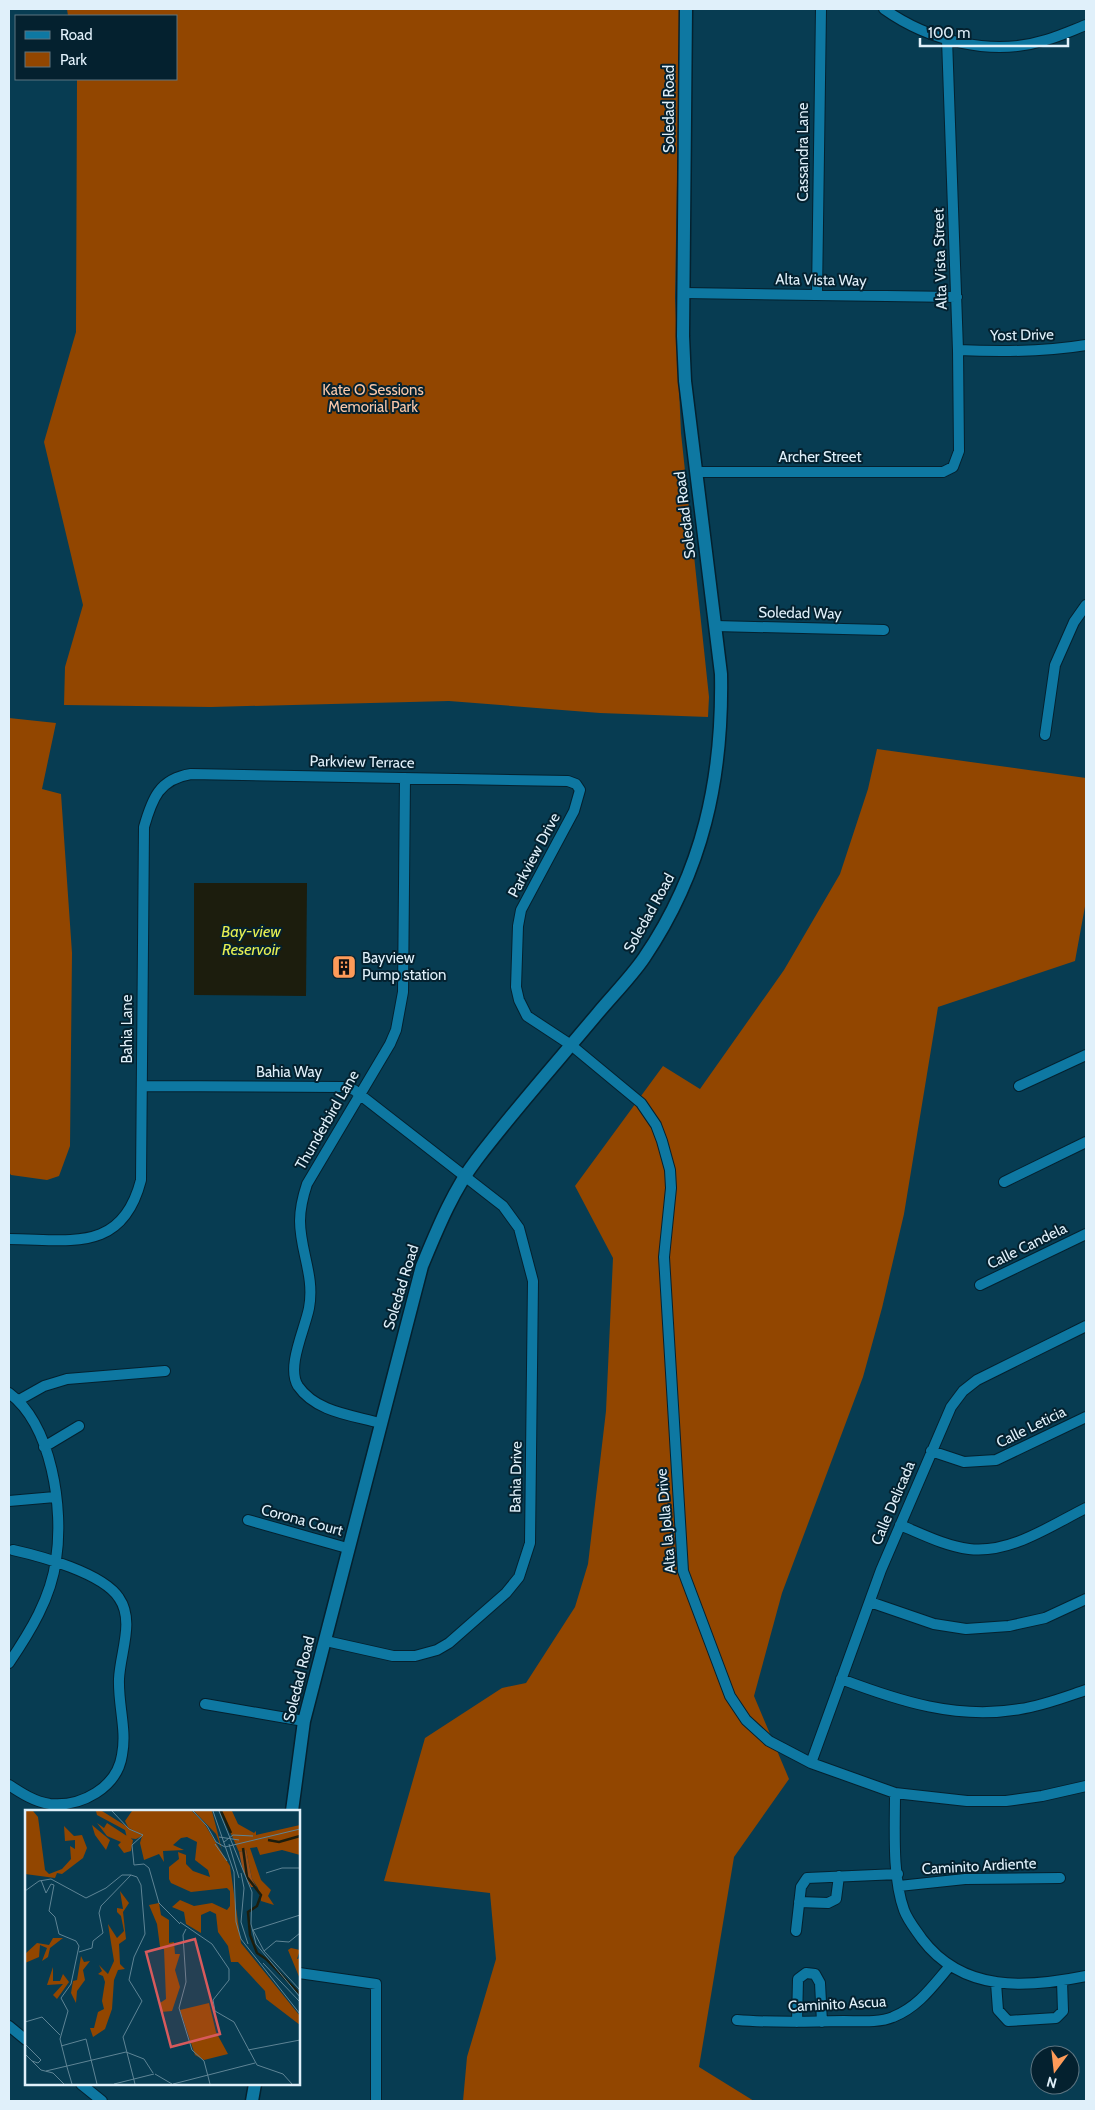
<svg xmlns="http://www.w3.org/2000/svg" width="1095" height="2110" font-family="Cabin,sans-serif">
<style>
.green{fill:#924600}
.water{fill:#1c1d0d}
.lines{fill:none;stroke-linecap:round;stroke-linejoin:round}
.minor-casing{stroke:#04212f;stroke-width:12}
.tertiary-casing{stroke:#04212f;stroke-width:15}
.minor{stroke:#0e78a2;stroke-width:10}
.tertiary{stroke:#0e78a2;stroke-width:12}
.labels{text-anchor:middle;stroke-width:4;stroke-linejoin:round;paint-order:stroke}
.street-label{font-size:15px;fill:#e0f0fa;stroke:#04212f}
.park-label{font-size:15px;fill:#f7c6a8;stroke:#04212f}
.poi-label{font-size:15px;fill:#e0f0fa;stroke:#04212f;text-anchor:start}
.water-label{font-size:16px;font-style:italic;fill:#e6ef52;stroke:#04212f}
.inset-river{fill:none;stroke:#1c1d0d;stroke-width:2.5}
.inset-road{fill:none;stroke:#5e8495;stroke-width:1}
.view{fill:#d85a5c;fill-opacity:0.15;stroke:#d85a5c;stroke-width:2.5}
.inset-edge{fill:none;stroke:#e0f0fa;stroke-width:2.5}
</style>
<rect width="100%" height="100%" fill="#073c52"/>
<!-- green -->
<path class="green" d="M67,9h613l-5,289 6,135 28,264 -1,20 -108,-4 -151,-12 -238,6 -147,-2 1,-38 18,-62 -39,-163 32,-110 1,-253h99v-63h-108z
M9,718l47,5 -14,66 19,5 11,159 -2,193 -11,30 -12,4 -36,-5 -2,-3z
M877,749l209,29v123l-11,60 -137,46 -34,207 -22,94 -19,69 -81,216 -28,103 35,83 -55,78 -35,210 55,34h-291l4,-44 29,-98 -6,-66 -106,-12 41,-143 77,-50 24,-5 49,-76 13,-43 18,-153 7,-153 -38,-72 88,-120 37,23 84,-119 56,-96 28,-85z"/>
<!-- water -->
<path class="water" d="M194,883h113l-1,113 -112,-1z"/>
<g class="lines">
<defs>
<path id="minor" d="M884,9c45,32 108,48 162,31 14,-4 27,-10 40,-15
M684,293l273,4
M817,295l4,-286
M958,350c43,2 86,2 128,-5
M697,472h246l10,-5 6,-16 -1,-101 -11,-311
M715,626l169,4
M1045,735l10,-70 19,-43 12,-17
M142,1086l201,1 11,3 149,116 16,22 14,53 -3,262 -11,34 -13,16 -57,50 -12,7 -22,6h-22l-67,-15
M1019,1086l67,-31
M1004,1182l82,-40
M9,1239c61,0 113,15 132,-59l3,-353c8,-28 15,-48 47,-53l377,7 8,3 4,6 -6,21 -53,99 -3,16 -2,61 3,13 8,16 44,29 70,58 15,22 6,16 8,29 1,18 -7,69 19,314 47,125 16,24 23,21 42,22 84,30 72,8h39l36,-5 44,-10
M980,1285l106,-51
M9,1393c43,32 55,116 47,167 -5,38 -26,72 -47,103
M19,1400l25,-14 23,-7 98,-8
M380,1423c-29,-8 -64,-11 -82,-37 -12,-19 7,-57 11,-78 6,-32 -9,-57 -9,-87 0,-13 3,-25 7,-37l83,-140 6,-14 7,-38 2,-214
M44,1447l35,-21
M931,1451l33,11 32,-2 90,-43
M9,1501l46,-4
M248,1520l99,28
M900,1525c22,9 45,21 69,24 41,5 81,-23 117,-41
M870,1602l64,22 32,5 43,-3 36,-8 41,-19
M841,1679c58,22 116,41 179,30 22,-3 45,-12 66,-19
M205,1704l99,17
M811,1763l70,-193 70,-163 12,-16 14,-11 109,-54
M9,1785c12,8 26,17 41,19 31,3 67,-16 72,-49 5,-25 -4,-50 -3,-76 1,-26 16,-58 0,-81 -16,-25 -79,-42 -106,-48
M895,1793c0,35 -3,84 9,117 4,11 12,20 18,29 41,54 105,49 164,37
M899,1886l66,-7 95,-1
M799,1902l29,1 8,-4 3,-23
M796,1931l5,-44 6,-9 91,-4
M299,1973l77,11v117
M996,1983l2,27 10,11 48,-3 7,-7 -1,-30
M737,2020c35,3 71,2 107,1 15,0 35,2 49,-4 25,-10 39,-30 56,-50
M797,2022l1,-43 8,-6 9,1 5,9 2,39
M9,2026l17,14
M81,2084l21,17"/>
<path id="tertiary" d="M292,1811l12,-90 118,-455c15,-36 31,-76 55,-107 38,-50 81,-98 121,-146 15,-18 33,-36 46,-55 59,-87 79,-180 77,-284l-36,-293 -2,-45 3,-327
M252,2101l3,-17"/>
</defs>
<!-- minor casing -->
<use href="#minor" class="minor-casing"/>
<!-- tertiary casing -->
<use href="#tertiary" class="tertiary-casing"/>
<!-- minor -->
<use href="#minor" class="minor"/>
<!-- tertiary -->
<use href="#tertiary" class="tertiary"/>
</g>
<!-- icons -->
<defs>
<symbol id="building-square" viewBox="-11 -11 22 22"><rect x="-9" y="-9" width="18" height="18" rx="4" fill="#fe9b59" stroke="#04212f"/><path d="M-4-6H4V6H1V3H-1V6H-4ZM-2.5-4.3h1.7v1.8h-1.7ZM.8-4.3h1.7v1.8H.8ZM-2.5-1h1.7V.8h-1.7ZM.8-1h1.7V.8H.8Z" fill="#111"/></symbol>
</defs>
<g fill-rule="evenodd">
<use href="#building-square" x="330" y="953" width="28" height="28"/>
</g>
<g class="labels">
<!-- street labels -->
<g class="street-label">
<text transform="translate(669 109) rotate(-90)" y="5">Soledad Road</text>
<text transform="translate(803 152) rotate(-90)" y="5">Cassandra Lane</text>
<text transform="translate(940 259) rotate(-92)" y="5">Alta Vista Street</text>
<text transform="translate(821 280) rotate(1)" y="5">Alta Vista Way</text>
<text transform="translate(1022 335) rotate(-1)" y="5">Yost Drive</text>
<text x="820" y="462">Archer Street</text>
<text transform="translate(685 515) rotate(-97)" y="5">Soledad Road</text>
<text transform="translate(800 613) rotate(1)" y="5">Soledad Way</text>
<text transform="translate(362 762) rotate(1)" y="5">Parkview Terrace</text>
<text transform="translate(534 855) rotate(-62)" y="5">Parkview Drive</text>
<text transform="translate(649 913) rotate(-61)" y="5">Soledad Road</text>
<text transform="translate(127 1029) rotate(-90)" y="5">Bahia Lane</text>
<text x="289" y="1077">Bahia Way</text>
<text transform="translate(327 1120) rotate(-60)" y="5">Thunderbird Lane</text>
<text transform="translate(1027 1246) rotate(-26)" y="5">Calle Candela</text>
<text transform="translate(401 1287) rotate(-73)" y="5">Soledad Road</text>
<text transform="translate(1031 1427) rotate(-26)" y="5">Calle Leticia</text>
<text transform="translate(516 1477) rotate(-89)" y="5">Bahia Drive</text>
<text transform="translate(893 1503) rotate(-67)" y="5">Calle Delicada</text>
<text transform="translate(302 1520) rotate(15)" y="5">Corona Court</text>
<text transform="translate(666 1521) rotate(-95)" y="5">Alta la Jolla Drive</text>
<text transform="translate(299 1679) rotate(-76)" y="5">Soledad Road</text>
<text transform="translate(979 1866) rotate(-3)" y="5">Caminito Ardiente</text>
<text transform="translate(837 2004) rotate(-3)" y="5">Caminito Ascua</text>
</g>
<!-- park labels -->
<g class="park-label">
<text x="373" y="395">Kate O Sessions<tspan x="373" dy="17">Memorial Park</tspan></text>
</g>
<!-- poi labels -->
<g class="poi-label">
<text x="362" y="963">Bayview<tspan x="362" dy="17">Pump station</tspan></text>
</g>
<!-- water labels -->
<g class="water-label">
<text x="251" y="937">Bay-view<tspan x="251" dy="18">Reservoir</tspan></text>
</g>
</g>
<!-- overview -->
<g transform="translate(25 1810)">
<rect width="275" height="275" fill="#073c52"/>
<path d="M0,1h8l5,6 7,53 4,4 13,-5 9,-10 -1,-13 5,3v-9l-10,1 -1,-15 10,10 8,-1 5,13 -4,10 -21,16 -5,-1 -2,5 -30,-4zM71,1h6l40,25 -6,3 -9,-1 -2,-8 -28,-15zM107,1h60l12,12 26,43 11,77 59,73v9l-34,-26 -1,-8 -27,-29h-7l-3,-16 -10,-14 -2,-18 -6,-3 -9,4v18l-15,-9 -2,-12 -12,-5 8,-7 14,6 18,-3 15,7 3,-4v-15l-3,-3 -36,4 -20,-9 -2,-4v-12l10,-8 -1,-7 8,3v9l7,7 17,6 -2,-7 -13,-10 2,-18 -10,-5 -6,1 -8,7 11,5 -21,1 1,11 -5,-8 -15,6 -4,-17 2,-7 -14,-9 -3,-6zM169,1h18l10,39 -6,-16zM196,1h11l6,13 16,9 2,-2v4l44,-10v30l-18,-5 -22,5 -3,-8 -7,1 11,32 10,10 -3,6 6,9 -13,-4 -3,-13 -6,-9 -6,-29 -7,2zM72,13l7,5 3,-5 26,17 -2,11 -7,2 -6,-8 3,-3 -14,-6zM67,15l18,15 -4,10 -11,-15zM95,81l9,12 -6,9 3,27 -7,5 1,20 5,5 -7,1 -4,10 -2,29 -7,20 -12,8 -3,-9h4l4,-16 6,-3 -2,-8 3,-19 -2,-6 -5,-2 4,-3 -3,-6 9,9 6,-13 -6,-37 9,14 7,-7 -3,-15 -4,-4v-4l6,1zM134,93l2,12 8,5v23l5,-1 1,12h5l-5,16 5,17 -8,24 -11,1 -1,-9 6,-4 -2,-50 -4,-2 -3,-23 -8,-19zM28,128h10l-13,10 -2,9 -6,4 5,-13 -7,-3 -1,12 -14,6v-9l12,-11 12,2zM266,138l9,2 -3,9 3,-1v21l-12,-29zM56,146l3,6 6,-1 -7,9 2,10 -8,11 -1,12 -5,-10 2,-12 4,-1zM28,157v14h7l3,-7 6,8 -12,17 -4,-4 10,-11 -16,1zM184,193l7,29 12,22 -24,6 -9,-5 -15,-45z" fill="#924600"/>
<path d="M221,40l6,29 10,19 -7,-11h-4l-8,-16 -4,-19z" fill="#964e19"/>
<path class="inset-river" d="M196,1l10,22M243,30l11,2 21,-6M218,38l4,29 14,18 -4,11 -9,6 2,23 7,18 9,6M241,149l34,35"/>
<path class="inset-road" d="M87,1l17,18 14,6 -11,10 2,20M168,1l14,15 9,16 9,5 75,-18M188,1l21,61 2,50 5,17 59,75M194,1l33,81 -1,32 5,20 44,53M194,27l20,3M199,32l9,-7 20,1M190,34l12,17M204,34l10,34M109,55l10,-1 5,4 10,35 21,21M216,63l3,15 -3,34 7,22M241,63l16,-5h18M16,70l5,13 5,-9 3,1 -5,26 6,6 4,17 17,7 3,5 -8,38 -10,14 7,13 -8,28 7,28M0,81l14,-10 12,-2 35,19 20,-10 16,-13h9M275,105l-47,15 11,21 12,-10 13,1 11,-9M155,112l32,22 17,25v11l-16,20 2,11 19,11 23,43 26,9 9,10M161,119l-3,6 3,47 -7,26 13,42 12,11 6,23M239,141l36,39M54,142l13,-4 1,-7 10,-8 -4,-20 2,-7 30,-31 6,2 4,8 4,49 -11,23 -5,23 13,21 -19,36 12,47M238,153l37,39M0,212l17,-5 18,18M0,234l16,16 -3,3 -6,-2M36,236l25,-7 11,45M223,240l52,-10M0,244l16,16 12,3 11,11M42,257l5,17M21,261l80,-19 18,7 9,14M130,264l17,10M89,274l40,-10M148,274l82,-21"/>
<path class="view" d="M170,129l25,95 -49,13 -25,-95z"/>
<rect width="275" height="275" class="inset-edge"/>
</g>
<!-- border -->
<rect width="1095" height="2110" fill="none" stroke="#e0f0fa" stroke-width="20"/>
<!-- legend -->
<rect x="15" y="15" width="162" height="65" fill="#04212f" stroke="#5c7480"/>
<rect x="25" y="31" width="25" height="8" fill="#0e78a2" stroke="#5c7480"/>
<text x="60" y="40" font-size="15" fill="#e0f0fa">Road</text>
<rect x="25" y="52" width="25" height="15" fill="#924600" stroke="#5c7480"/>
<text x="60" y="65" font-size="15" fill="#e0f0fa">Park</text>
<!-- north arrow -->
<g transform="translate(1055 2070) rotate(195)"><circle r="24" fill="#04212f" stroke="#5c7480"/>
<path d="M0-4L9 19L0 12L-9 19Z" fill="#fe9b59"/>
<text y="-8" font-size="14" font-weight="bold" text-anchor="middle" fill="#e0f0fa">N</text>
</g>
<!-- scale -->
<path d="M920 38v8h148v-8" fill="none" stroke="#e0f0fa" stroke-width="2.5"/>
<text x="928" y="38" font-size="15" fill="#e0f0fa" stroke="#04212f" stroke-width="4" paint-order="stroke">100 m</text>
</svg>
